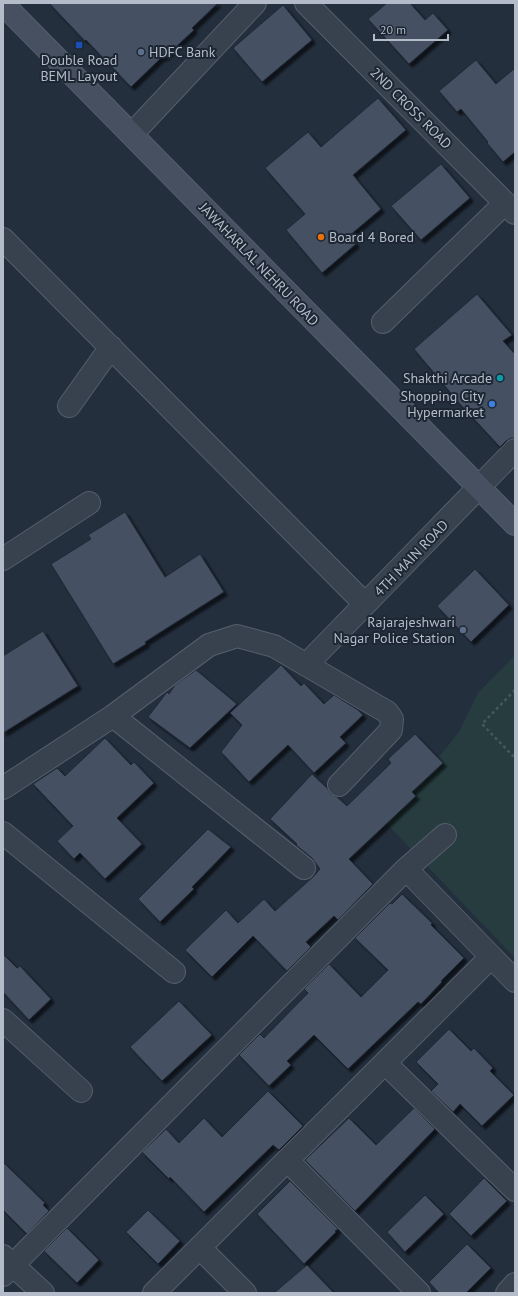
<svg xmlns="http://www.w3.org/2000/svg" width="518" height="1296" font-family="'PT Sans',sans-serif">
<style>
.green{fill:#263c3f}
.building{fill:#455162;stroke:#1f2835;filter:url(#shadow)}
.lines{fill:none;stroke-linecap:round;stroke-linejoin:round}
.street-casing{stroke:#565f6c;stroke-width:24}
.secondary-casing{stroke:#565f6c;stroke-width:24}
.path{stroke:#44595c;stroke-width:2.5;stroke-dasharray:3 3;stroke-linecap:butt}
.street{stroke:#38414e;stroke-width:22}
.secondary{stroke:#465061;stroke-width:22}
.transit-dot{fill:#1a4fb4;stroke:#1d2633;stroke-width:1.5}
.service-dot{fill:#5c6f8a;stroke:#1d2633;stroke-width:1.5}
.food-dot{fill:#e8710a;stroke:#1d2633;stroke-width:1.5}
.culture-dot{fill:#0f9aa8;stroke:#1d2633;stroke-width:1.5}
.shop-dot{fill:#3f7fe0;stroke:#1d2633;stroke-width:1.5}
.labels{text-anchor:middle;stroke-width:4;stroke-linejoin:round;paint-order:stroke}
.poi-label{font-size:14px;fill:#b4bcc9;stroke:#1d2633;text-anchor:end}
.street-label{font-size:14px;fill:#b4bcc9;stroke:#1d2633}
</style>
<defs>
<filter id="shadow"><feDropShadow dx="3.5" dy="3.5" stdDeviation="1" flood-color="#0009"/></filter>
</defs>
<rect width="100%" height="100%" fill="#242f3e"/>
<!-- green -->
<path class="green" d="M515,655v303l-129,-135 73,-91 19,-39z"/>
<!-- building -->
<path class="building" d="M49,3h169l-26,25 2,2 -30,28 -1,-2 -32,31 -45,-47 -1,1z
M387,3h23l15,17 8,-7 15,17 -39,34 -41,-45z
M283,5l29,35 -50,42 -29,-34z
M476,60l20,24 19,-16v84l-12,10 -16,-19 1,-1 -27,-33 -4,3 -18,-21z
M378,98l28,32 -53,45 28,34 -32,27 7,8 -34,29 -36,-43 19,-16 -40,-46 43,-36 13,15z
M441,164l29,34 -49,42 -30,-34z
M477,294l35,41 -9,6 12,13v84h-4l-5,3 -6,6 -40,-43 -46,-55z
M125,512l40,65 35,-23 24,38 -79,50 1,2 -33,20 -62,-100 40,-25 -3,-4z
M475,569l34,36 -38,37 -34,-36z
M43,631l35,55 -75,47v-77z
M281,665l20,21 3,-3 20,21 10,-9 24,15 5,5 -23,22 6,6 -32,30 -26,-28 -39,37 -28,-30 21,-27 -12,-12z
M196,670l41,34 -47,44 -42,-31 19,-25 2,2 6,-9z
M415,734l28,29 -31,29 4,4 -67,63 24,25 -35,36 -4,-4 -28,26 5,5 -24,24 -34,-35 -41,41 -27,-27 41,-40 12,13 26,-24 11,12 39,-35 6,-7 -8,-11 -16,-13 1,-1 -27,-25 42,-45 15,14 4,6 6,3 10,9 44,-43 -3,-4z
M105,738l26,27 3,-3 20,21 -37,35 25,26 -37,35 -25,-26 -6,6 -17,-18 16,-15 -40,-42 24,-16 8,8z
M208,829l23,18 -39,40 2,2 -34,33 -22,-23z
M402,894l30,29 -1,2 33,33 -23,23 1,1 -21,22 -3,-2 -70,67 -34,-34 -27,26 4,4 -22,21 -30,-31 21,-21 4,4 44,-45 -4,-4 25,-25 32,33 27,-27 -33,-32 35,-35 2,1z
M3,954l14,14 3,-2 31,33 -22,21 -26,-28z
M179,1001l33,34 -50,46 -32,-34z
M449,1029l22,22 3,-3 19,20 -3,3 24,24 -32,31 -22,-22 -7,8 -22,-21 7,-7 -22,-22z
M268,1091l35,35 -24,24 -6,-5 -69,67 -34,-35 -1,2 -27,-27 24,-23 13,14 25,-25 18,19z
M414,1108l21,21 -80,82 -50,-51 44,-42 27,27z
M3,1162l42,41 -2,2 6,6 -22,23 -24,-24z
M484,1178l23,23 -36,35 -22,-22z
M290,1181l48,48 -3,2 1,1 -32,32 -47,-50z
M425,1195l19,19 -39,38 -18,-20z
M148,1210l32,31 -22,23 -32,-32z
M67,1228l32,32 -22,23 -33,-32z
M467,1244l24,24 -25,25h-27l-10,-11z
M307,1265l27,28h-60z"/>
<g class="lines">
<defs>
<path id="street" d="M306,3l209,210
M132,134l123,-131
M3,239l362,365
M383,322l122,-119
M69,406l42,-59
M3,559l86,-56
M306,665l209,-215
M113,716l191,152
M3,788l110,-72 96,-71 28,-9 37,10 113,66 5,7 -1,11 -52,55
M3,833l171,139
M406,869l109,112
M3,1020l78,71
M385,1063l130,127
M287,1160l132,133
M200,1248l45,45
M3,1256l40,37
M3,1275l403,-406 39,-34
M154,1293l337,-336
M507,1293l8,-9"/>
<path id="secondary" d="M3,4l512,520"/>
</defs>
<!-- street casing -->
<use href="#street" class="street-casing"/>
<!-- secondary casing -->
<use href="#secondary" class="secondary-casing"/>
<!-- path -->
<path class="path" d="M515,690l-33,34 33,34"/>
<!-- street -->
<use href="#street" class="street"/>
<!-- secondary -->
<use href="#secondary" class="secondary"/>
</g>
<!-- markers -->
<rect class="transit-dot" x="75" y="41" width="8" height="8" rx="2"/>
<g class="service-dot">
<circle cx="141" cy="52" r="4"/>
<circle cx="463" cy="630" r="4"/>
</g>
<circle class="food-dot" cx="321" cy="237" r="4"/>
<circle class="culture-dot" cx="500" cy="378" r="4"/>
<circle class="shop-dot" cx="492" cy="404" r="4"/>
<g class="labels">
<!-- poi labels -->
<g class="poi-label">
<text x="149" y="57" text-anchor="start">HDFC Bank</text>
<text x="79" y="65" text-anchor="middle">Double Road<tspan x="79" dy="16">BEML Layout</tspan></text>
<text x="329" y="242" text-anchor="start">Board 4 Bored</text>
<text x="492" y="383">Shakthi Arcade</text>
<text x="484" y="401">Shopping City<tspan x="484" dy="16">Hypermarket</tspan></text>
<text x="455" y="627">Rajarajeshwari<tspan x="455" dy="16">Nagar Police Station</tspan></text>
</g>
<!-- street labels -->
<g class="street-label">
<text transform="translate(411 108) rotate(45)" y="5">2ND CROSS ROAD</text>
<text transform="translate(259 264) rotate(46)" y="5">JAWAHARLAL NEHRU ROAD</text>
<text transform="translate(411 558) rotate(-46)" y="5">4TH MAIN ROAD</text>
</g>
</g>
<!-- border -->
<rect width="518" height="1296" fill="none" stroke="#b4bcc9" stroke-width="8"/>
<!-- scale -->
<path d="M374 34v6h74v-6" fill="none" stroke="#b4bcc9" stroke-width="2"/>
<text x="380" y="34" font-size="12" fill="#b4bcc9" stroke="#1d2633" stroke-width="3" paint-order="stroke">20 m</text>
</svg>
